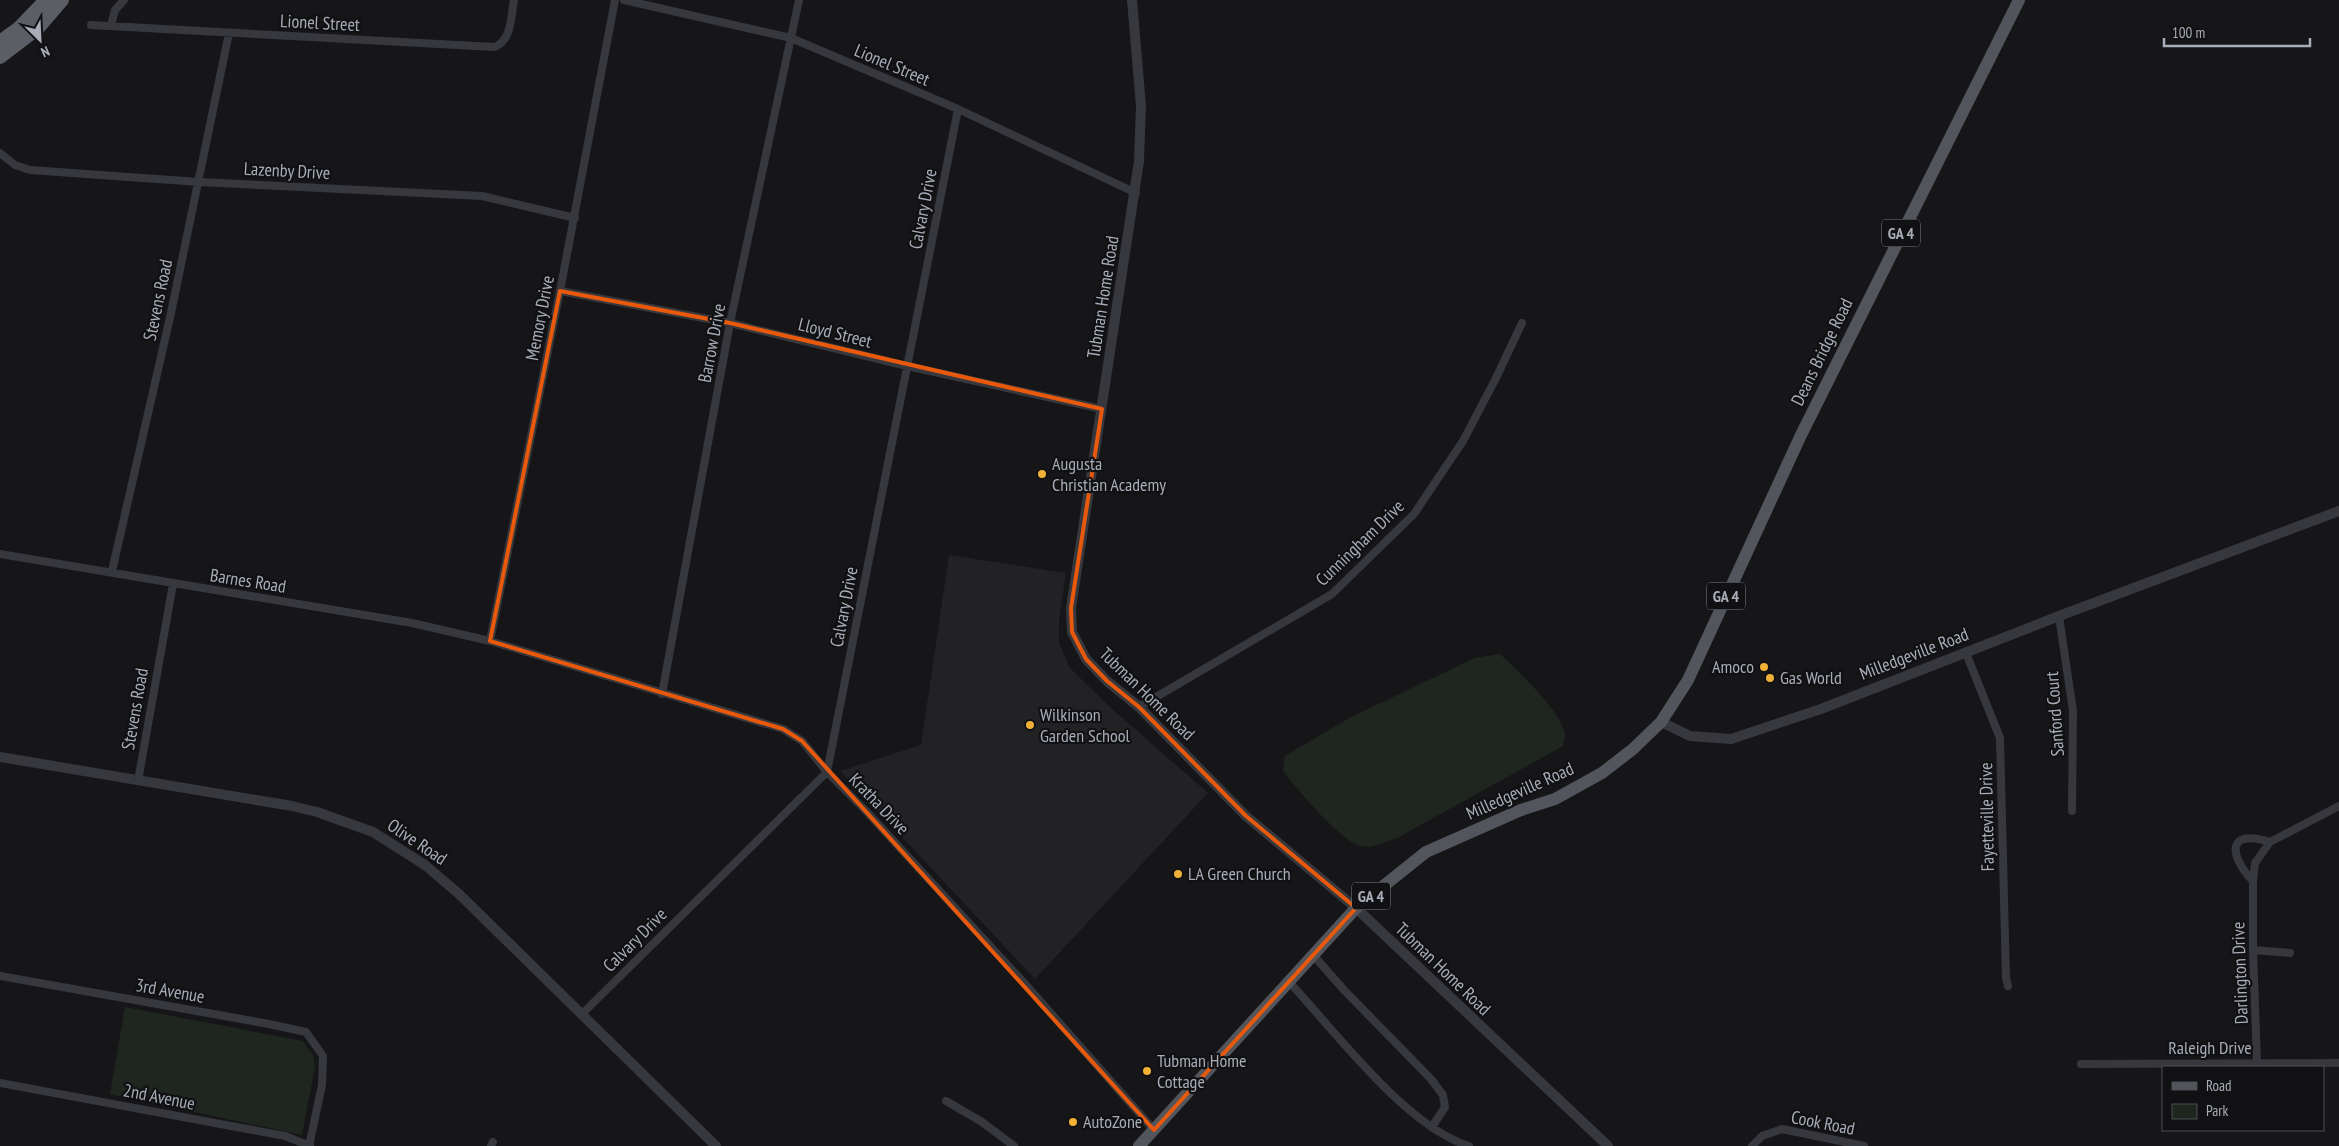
<svg xmlns="http://www.w3.org/2000/svg" width="2339" height="1146" font-family="'PT Sans Narrow',sans-serif">
<style>
.built{fill:#222225}
.green{fill:#1e261f}
.lines{fill:none;stroke-linecap:round;stroke-linejoin:round}
.minor{stroke:#37383d;stroke-width:8}
.tertiary{stroke:#37383d;stroke-width:10}
.primary{stroke:#53555c;stroke-width:12}
.trunk{stroke:#5b5e65;stroke-width:14}
.marked{fill:none;stroke:#e8590c;stroke-width:4;stroke-linejoin:round}
.poi-dot{fill:#f2b134;stroke:#111113;stroke-width:2}
.labels{text-anchor:middle;stroke-width:4.5;stroke-linejoin:round;paint-order:stroke}
.shield{fill:#111113;stroke:#7b7e86;stroke-width:1}
.shield-label{font-size:16px;font-weight:bold;fill:#a8adb8}
.street-label{font-size:18px;fill:#a8adb8;stroke:#111113}
.poi-label{font-size:18px;fill:#a8adb8;stroke:#111113;text-anchor:start}
</style>
<rect width="100%" height="100%" fill="#161618"/>
<!-- built -->
<path class="built" d="M949,555l117,18 -7,47v23l11,25 41,40 97,85 -173,186 -195,-208 81,-26z"/>
<!-- green -->
<path class="green" d="M1500,654c16,15 64,60 65,81 0,3 -2,8 -2,11l-166,92c-11,4 -24,11 -37,8 -19,-5 -64,-58 -77,-75l2,-15 66,-39 124,-59z
M125,1007l178,34 10,14 2,12 -13,68 -192,-41z"/>
<g class="lines">
<!-- minor -->
<path class="minor" d="M624,0l167,38 167,71 178,84
M91,25l403,22c18,-6 17,-31 20,-47
M111,25l4,-15 9,-10
M0,153l15,12 15,5 169,12 283,14 93,22
M560,291l170,32 177,43 195,43
M0,554l412,69 78,18 293,88 19,12 25,31 39,39 160,174 128,145
M112,571l59,-258 58,-280
M2059,616l14,95 -1,100
M490,641l70,-350 55,-291
M1966,653l34,85 6,240 2,8
M662,694l68,-371 69,-323
M1139,707l193,-113 82,-80 49,-73 33,-63 26,-55
M138,781l35,-197
M2253,881c-25,-26 -26,-53 17,-39
M2253,950l37,3
M1314,956l30,34 87,89 12,16 2,12 -13,20
M0,976l269,48 37,8 17,24 -1,29 -13,61
M1290,983c46,49 115,143 179,163
M582,1014l245,-242 131,-663
M2257,1063l-4,-113v-69l2,-18 15,-21 69,-36
M2081,1064l258,-1
M0,1083l285,53 25,10
M946,1101l36,21 32,24
M491,1146l2,-4
M1752,1146l10,-10 20,-7 82,17"/>
<!-- tertiary -->
<path class="tertiary" d="M1132,0l9,106 -2,55 -68,447 1,24 14,27 21,22 32,26 107,109 110,92 252,238
M1661,722l29,14 41,3 90,-30 238,-93 280,-105
M0,757l292,49 25,6 56,20 52,33 34,29 257,252"/>
<!-- primary -->
<path class="primary" d="M1139,1146l217,-238 70,-56 95,-42 34,-11 47,-26 31,-24 28,-27 27,-42 113,-245 218,-435"/>
<!-- trunk -->
<path class="trunk" d="M0,42l18,-13 28,-29
M0,57l38,-29 24,-28"/>
</g>
<!-- marked area -->
<path class="marked" d="M560,291l170,32 372,86 -31,199 1,24 14,27 21,22 32,26 107,109 110,92 -202,222 -352,-389 -19,-12 -293,-88z"/>
<!-- markers -->
<g class="poi-dot">
<circle cx="1042" cy="474" r="5"/>
<circle cx="1764" cy="667" r="5"/>
<circle cx="1770" cy="678" r="5"/>
<circle cx="1030" cy="725" r="5"/>
<circle cx="1178" cy="874" r="5"/>
<circle cx="1147" cy="1071" r="5"/>
<circle cx="1073" cy="1122" r="5"/>
</g>
<g class="labels">
<!-- shield labels -->
<g class="shield">
<rect x="1882" y="219.5" width="38" height="27" rx="4"/>
<rect x="1707" y="582.5" width="38" height="27" rx="4"/>
<rect x="1352" y="882.5" width="38" height="27" rx="4"/>
</g>
<g class="shield-label">
<text x="1901" y="239">GA 4</text>
<text x="1726" y="602">GA 4</text>
<text x="1371" y="902">GA 4</text>
</g>
<!-- street labels -->
<g class="street-label">
<text transform="translate(320 23) rotate(3)" y="6">Lionel Street</text>
<text transform="translate(892 65) rotate(23)" y="6">Lionel Street</text>
<text transform="translate(287 171) rotate(3)" y="6">Lazenby Drive</text>
<text transform="translate(923 209) rotate(-79)" y="6">Calvary Drive</text>
<text transform="translate(1103 297) rotate(-81)" y="6">Tubman Home Road</text>
<text transform="translate(158 300) rotate(-78)" y="6">Stevens Road</text>
<text transform="translate(540 318) rotate(-79)" y="6">Memory Drive</text>
<text transform="translate(835 333) rotate(14)" y="6">Lloyd Street</text>
<text transform="translate(712 343) rotate(-79)" y="6">Barrow Drive</text>
<text transform="translate(1822 352) rotate(-64)" y="6">Deans Bridge Road</text>
<text transform="translate(1360 543) rotate(-44)" y="6">Cunningham Drive</text>
<text transform="translate(248 581) rotate(9)" y="6">Barnes Road</text>
<text transform="translate(844 607) rotate(-79)" y="6">Calvary Drive</text>
<text transform="translate(1914 654) rotate(-21)" y="6">Milledgeville Road</text>
<text transform="translate(1147 694) rotate(44)" y="6">Tubman Home Road</text>
<text transform="translate(135 709) rotate(-80)" y="6">Stevens Road</text>
<text transform="translate(2055 714) rotate(-94)" y="6">Sanford Court</text>
<text transform="translate(1520 791) rotate(-24)" y="6">Milledgeville Road</text>
<text transform="translate(879 804) rotate(46)" y="6">Kratha Drive</text>
<text transform="translate(1987 817) rotate(-91)" y="6">Fayetteville Drive</text>
<text transform="translate(417 842) rotate(34)" y="6">Olive Road</text>
<text transform="translate(635 940) rotate(-45)" y="6">Calvary Drive</text>
<text transform="translate(1443 969) rotate(44)" y="6">Tubman Home Road</text>
<text transform="translate(2240 973) rotate(-92)" y="6">Darlington Drive</text>
<text transform="translate(170 991) rotate(10)" y="6">3rd Avenue</text>
<text x="2210" y="1054">Raleigh Drive</text>
<text transform="translate(159 1097) rotate(11)" y="6">2nd Avenue</text>
<text transform="translate(1823 1123) rotate(11)" y="6">Cook Road</text>
</g>
<!-- poi labels -->
<g class="poi-label">
<text x="1052" y="470">Augusta<tspan x="1052" dy="21">Christian Academy</tspan></text>
<text x="1754" y="673" text-anchor="end">Amoco</text>
<text x="1780" y="684">Gas World</text>
<text x="1040" y="721">Wilkinson<tspan x="1040" dy="21">Garden School</tspan></text>
<text x="1188" y="880">LA Green Church</text>
<text x="1157" y="1067">Tubman Home<tspan x="1157" dy="21">Cottage</tspan></text>
<text x="1083" y="1128">AutoZone</text>
</g>
</g>
<!-- legend -->
<rect x="2162" y="1066" width="162" height="65" fill="#111113" stroke="#4d4f55"/>
<rect x="2172" y="1082" width="25" height="8" fill="#53555c" stroke="#4d4f55"/>
<text x="2206" y="1091" font-size="15" fill="#a8adb8">Road</text>
<rect x="2172" y="1104" width="25" height="15" fill="#1e261f" stroke="#4d4f55"/>
<text x="2206" y="1116" font-size="15" fill="#a8adb8">Park</text>
<!-- north arrow -->
<g transform="translate(40 40) rotate(156)" stroke="#111113" stroke-width="4" paint-order="stroke">
<path d="M0-4L9 19L0 12L-9 19Z" fill="#a8adb8"/>
<text y="-8" font-size="14" font-weight="bold" text-anchor="middle" fill="#a8adb8">N</text>
</g>
<!-- scale -->
<path d="M2164 38v8h146v-8" fill="none" stroke="#a8adb8" stroke-width="2.5"/>
<text x="2172" y="38" font-size="15" fill="#a8adb8" stroke="#111113" stroke-width="4" paint-order="stroke">100 m</text>
</svg>
